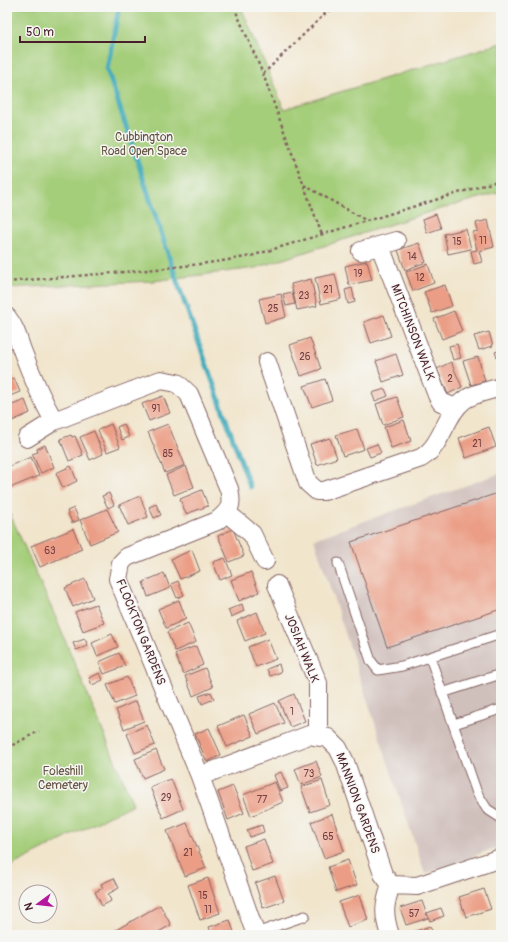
<svg xmlns="http://www.w3.org/2000/svg" width="508" height="942" font-family="Pangolin,sans-serif">
<style>
.industrial{fill:#d0c0bc}
.green{fill:#a5ce7a;stroke:#787652}
.lines{fill:none;stroke-linecap:round;stroke-linejoin:round}
.stream{stroke:#3daabb;stroke-width:5}
.building{fill:#eb9d85}
.lane-casing{stroke:#846463;stroke-width:11}
.street-casing{stroke:#846463;stroke-width:20}
.path{stroke:#846463;stroke-width:2.5;stroke-dasharray:3 3;stroke-linecap:butt}
.lane{stroke:#fff;stroke-width:9}
.street{stroke:#fff;stroke-width:18}
.labels{text-anchor:middle;stroke-width:3;stroke-linejoin:round;paint-order:stroke}
.number-label{font-size:10px;fill:#723e42}
.park-label{font-size:12px;fill:#655443;stroke:#f6f6f2}
.street-label{font-size:12px;fill:#4a1f2b;stroke:#f6f6f2}
</style>
<rect width="100%" height="100%" fill="#f6f6f2"/>
<filter id="ink" filterUnits="userSpaceOnUse"><feTurbulence type="fractalNoise" baseFrequency=".025" numOctaves="2"/><feDisplacementMap in="SourceGraphic" scale="8" xChannelSelector="R" yChannelSelector="G"/><feConvolveMatrix kernelMatrix="1 2 1 2 8 2 1 2 1" color-interpolation-filters="sRGB"/></filter>
<filter id="wash" filterUnits="userSpaceOnUse"><feTurbulence type="fractalNoise" baseFrequency=".012" numOctaves="4" result="noise"/><feDisplacementMap in="SourceGraphic" scale="16" xChannelSelector="R" yChannelSelector="G"/><feGaussianBlur stdDeviation="0.9" result="paint"/><feColorMatrix in="noise" values="0 0 0 0 0 0 0 0 0 0 0 0 0 0 0 0 0 1.4 0 .05"/><feComposite in="paint" operator="in"/></filter>
<g filter="url(#wash)">
<rect width="100%" height="100%" fill="#f1e5cc"/>
<!-- industrial -->
<path class="industrial" d="M501,473v373l-76,28 -111,-335z"/>
<!-- green -->
<path class="green" d="M7,7h234l43,102 217,-66v149l-78,22 -167,54 -103,13 -146,7z
M7,507l48,109 78,188 -126,64z"/>
<g class="lines">
<!-- stream -->
<path class="stream" d="M119,7l-12,62 71,215 72,203"/>
</g>
<g id="blocks">
<!-- building -->
<path class="building" d="M436,214l5,14 -14,5 -4,-14z
M488,220l6,27 -15,4 3,11 -8,2 -3,-13 6,-1 -4,-18 5,-1 -2,-8z
M466,229l5,20 -23,5 -4,-20z
M419,243l7,19 -21,8 -7,-20z
M367,261l5,19 -23,5 -4,-19z
M428,264l6,19 -21,8 -7,-19z
M335,274l6,25 -20,5 -6,-26z
M311,279l6,27 -20,4 -6,-26z
M445,285l7,21 -20,7 -8,-21z
M352,288l3,14 -7,2 -3,-14z
M292,292l3,12 -9,2 -3,-12z
M281,294l5,23 -21,6 -6,-24z
M454,311l8,20 -20,8 -8,-20z
M384,315l7,21 -20,7 -7,-21z
M489,332l4,14 -14,4 -5,-14z
M310,338l11,31 -20,7 -11,-31z
M457,344l4,14 -8,2 -4,-14z
M501,350v18l-6,-16z
M396,354l7,21 -20,7 -7,-21z
M478,357l7,24 -14,4 -8,-24z
M451,362l11,25 -14,7 -11,-25z
M14,378l6,14 -13,5v-16z
M325,379l7,21 -20,7 -8,-21z
M385,389l3,7 -13,5 -3,-8z
M163,396l7,17 -21,8 -7,-17z
M397,397l7,20 -21,8 -7,-21z
M25,400l5,13 -18,8 -5,-14z
M404,420l7,21 -20,7 -7,-21z
M111,424l9,23 -13,5 -9,-22z
M124,424l5,13 -7,3 -5,-13z
M168,424l17,41 -20,8 -17,-41z
M489,427l7,20 -30,11 -7,-20z
M357,429l7,20 -21,7 -7,-21z
M94,431l9,23 -13,6 -10,-23z
M71,435l1,2 3,-1 8,19 -14,6 -9,-22z
M330,438l7,20 -20,7 -7,-21z
M377,444l4,9 -11,4 -4,-9z
M45,445l9,22 -13,6 -9,-19 6,-2 -1,-3z
M31,457l8,19 -27,11 -5,-10v-10z
M71,466l6,15 -14,7 -7,-15z
M186,466l8,21 -20,8 -8,-20z
M202,490l6,16 -22,8 -6,-15z
M501,492v117l-114,38 -36,-105z
M109,493l5,12 -6,3 -6,-12z
M140,496l8,21 -20,8 -9,-20z
M156,504l5,11 -7,3 -5,-11z
M74,508l5,12 -7,3 -5,-12z
M107,509l11,23 -28,12 -10,-24z
M73,529l9,20 -42,18 -9,-21z
M233,529l11,27 -15,6 -11,-26z
M192,550l8,21 -20,8 -9,-20z
M225,558l7,17 -12,5 -7,-18z
M251,572l8,20 -20,9 -8,-21z
M164,573l6,15 -22,9 -5,-15z
M85,579l8,19 -20,9 -8,-19z
M178,581l6,14 -7,3 -6,-14z
M179,600l7,19 -20,9 -8,-19z
M96,604l8,19 -21,8 -8,-19z
M242,604l2,7 -13,6 -3,-7z
M257,612l8,21 -20,8 -8,-20z
M188,623l8,19 -21,9 -8,-19z
M112,634l6,13 -21,9 -5,-13z
M85,639l3,7 -12,4 -3,-7z
M268,639l8,20 -20,8 -8,-20z
M196,646l7,19 -20,9 -8,-20z
M119,653l6,13 -21,8 -5,-12z
M279,664l2,8 -11,4 -3,-7z
M205,668l8,19 -20,9 -8,-20z
M100,673l3,7 -11,5 -3,-7z
M127,677l8,19 -20,8 -8,-19z
M211,692l3,7 -12,5 -3,-8z
M294,694l11,27 -15,6 -11,-26z
M136,701l8,20 -20,8 -8,-19z
M275,703l9,20 -26,11 -9,-20z
M244,715l9,21 -26,11 -9,-21z
M147,725l8,20 -20,8 -8,-19z
M209,728l12,27 -14,7 -12,-28z
M156,750l8,19 -21,9 -8,-19z
M316,761l6,16 -21,8 -6,-16z
M281,772l7,16 -8,3 -6,-16z
M171,779l12,30 -20,9 -13,-31z
M322,780l8,25 -20,7 -9,-25z
M275,782l8,20 -32,14 -8,-21z
M233,786l11,27 -16,7 -10,-28z
M332,814l12,37 -20,7 -13,-36z
M187,823l19,45 -21,8 -18,-45z
M262,825l2,7 -14,5 -3,-7z
M264,839l9,25 -21,7 -8,-25z
M348,860l9,25 -21,7 -8,-25z
M275,876l9,25 -21,7 -8,-25z
M114,878l5,10 -11,6 3,7 -9,5 -7,-14 8,-4 -2,-4z
M208,878l12,35 -20,7 -12,-35z
M501,879v14l-4,-12z
M484,889l7,20 -25,8 -7,-20z
M360,895l8,25 -20,7 -9,-25z
M422,901l6,17 -22,7 -6,-17z
M160,905l11,20 -18,10h-37l-2,-4z
M441,908l3,8 -14,5 -3,-8z
M230,920l5,15h-23l-3,-8z
M430,926l4,9h-24v-2z"/>
</g>
</g>
<g filter="url(#ink)">
<use href="#blocks" fill-opacity="0" stroke="#846463" stroke-width="1"/>
<g class="lines">
<defs>
<path id="lane" d="M338,563l33,98 7,9 24,-4 99,-32
M430,657l47,136 10,16 14,9
M442,693l59,-19
M454,724l47,-15
M256,933l49,-17"/>
<path id="street" d="M380,246l57,149 4,7 15,6
M361,251l35,-10
M7,317c9,12 10,19 15,33 9,24 19,48 32,71
M267,362l41,121 9,8h7l97,-33c22,-13 23,-42 42,-57 10,-8 26,-10 38,-14
M27,438l27,-17 107,-41 16,3 12,11 40,95c4,17 1,21 -12,32l-90,36 -6,6 -3,16 82,197 56,159
M227,513l25,21 13,27
M277,585l41,98v53
M200,776l109,-41 19,3 10,10 7,14 38,112 8,11
M391,885l26,1 84,-28
M390,935c-7,-21 -6,-30 1,-50"/>
</defs>
<!-- lane casing -->
<use href="#lane" class="lane-casing"/>
<!-- street casing -->
<use href="#street" class="street-casing"/>
<!-- path -->
<path class="path" d="M234,7l29,67 59,161
M263,74l69,-67
M304,185l63,36
M7,282c81,-8 163,-11 244,-26l250,-76
M7,539l4,10 -4,5
M7,748l32,-17"/>
<!-- lane -->
<use href="#lane" class="lane"/>
<!-- street -->
<use href="#street" class="street"/>
</g>
</g>
<g class="labels">
<!-- number labels -->
<g class="number-label">
<text x="483" y="244">11</text>
<text x="457" y="245">15</text>
<text x="412" y="260">14</text>
<text x="358" y="277">19</text>
<text x="420" y="281">12</text>
<text x="328" y="293">21</text>
<text x="304" y="299">23</text>
<text x="273" y="312">25</text>
<text x="305" y="360">26</text>
<text x="450" y="382">2</text>
<text x="156" y="412">91</text>
<text x="477" y="447">21</text>
<text x="168" y="457">85</text>
<text x="50" y="554">63</text>
<text x="292" y="715">1</text>
<text x="309" y="777">73</text>
<text x="166" y="801">29</text>
<text x="262" y="803">77</text>
<text x="328" y="840">65</text>
<text x="188" y="856">21</text>
<text x="203" y="899">15</text>
<text x="208" y="913">11</text>
<text x="414" y="917">57</text>
</g>
<!-- park labels -->
<g class="park-label">
<text x="144" y="141">Cubbington<tspan x="144" dy="14">Road Open Space</tspan></text>
<text x="63" y="775">Foleshill<tspan x="63" dy="14">Cemetery</tspan></text>
</g>
<!-- street labels -->
<g class="street-label">
<text transform="translate(413 332) rotate(69)" y="4">MITCHINSON WALK</text>
<text transform="translate(141 632) rotate(68)" y="4">FLOCKTON GARDENS</text>
<text transform="translate(302 648) rotate(68)" y="4">JOSIAH WALK</text>
<text transform="translate(358 803) rotate(70)" y="4">MANNION GARDENS</text>
</g>
</g>
<!-- margin -->
<rect width="508" height="942" fill="none" stroke="#f6f6f2" stroke-width="24"/>
<!-- north arrow -->
<g transform="translate(38 904) rotate(255)"><circle r="19" fill="#f6f6f2" stroke="#b1a0a2"/>
<path d="M0-3L7 15L0 10L-7 15Z" fill="#b5179e"/>
<text y="-6" font-size="11" font-weight="bold" text-anchor="middle" fill="#4a1f2b">N</text>
</g>
<!-- scale -->
<path d="M20 36v6h125v-6" fill="none" stroke="#4a1f2b" stroke-width="2"/>
<text x="26" y="36" font-size="12" fill="#4a1f2b" stroke="#f6f6f2" stroke-width="3" paint-order="stroke">50 m</text>
</svg>
